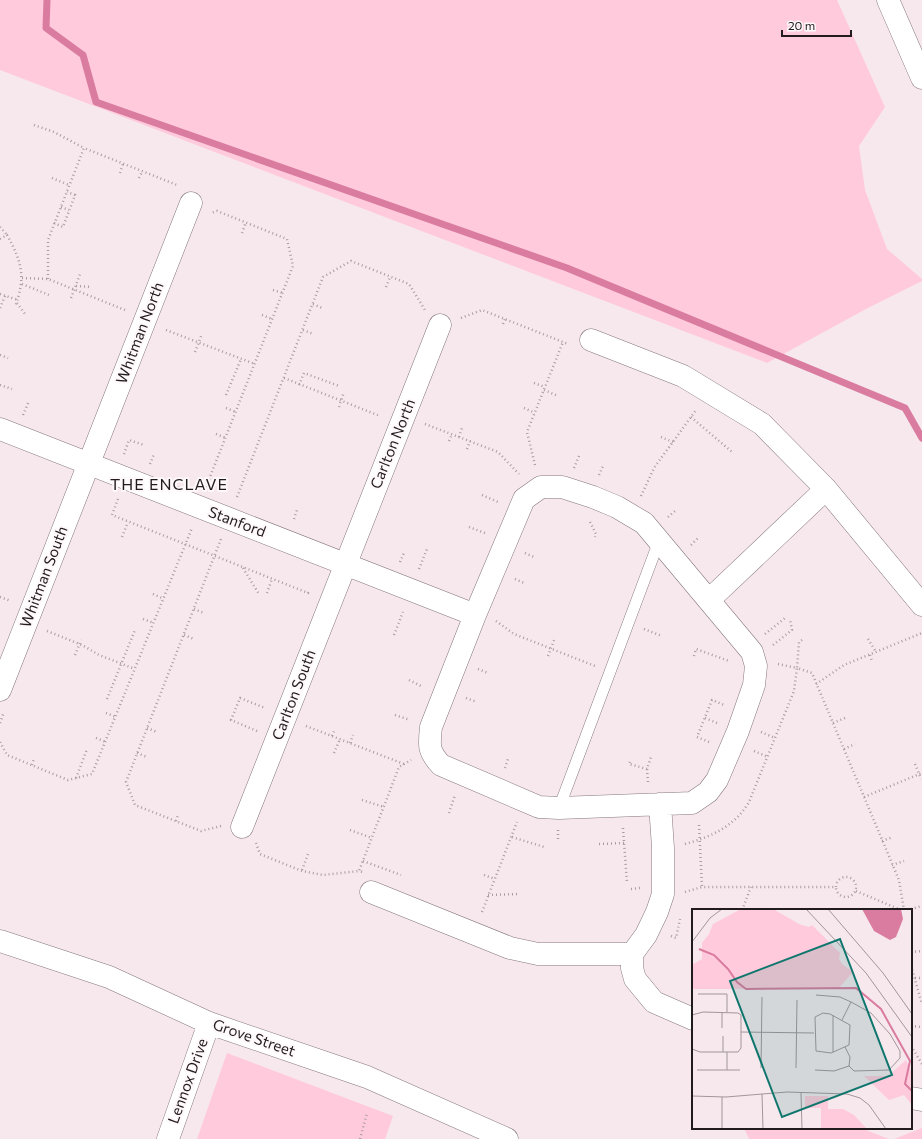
<svg xmlns="http://www.w3.org/2000/svg" width="922" height="1139" font-family="Commissioner,sans-serif">
<style>
.green{fill:#ffcadb}
.lines{fill:none;stroke-linecap:round;stroke-linejoin:round}
.stream{stroke:#d97c9f;stroke-width:7}
.service-casing{stroke:#85777b;stroke-width:12}
.minor-casing{stroke:#85777b;stroke-width:23}
.motorway-casing{stroke:#85777b;stroke-width:23}
.path{stroke:#a99da1;stroke-width:2.5;stroke-dasharray:1 3;stroke-linecap:butt}
.service{stroke:#fff;stroke-width:11}
.minor{stroke:#fff;stroke-width:22}
.motorway{stroke:#fff;stroke-width:22}
.labels{text-anchor:middle;stroke-width:4;stroke-linejoin:round;paint-order:stroke}
.street-label{font-size:15px;fill:#211b1d;stroke:#fef8fa}
.neighbourhood-label{font-size:16px;letter-spacing:1px;fill:#211b1d;stroke:#fef8fa}
.inset-river{fill:none;stroke:#d97c9f;stroke-width:2}
.inset-road{fill:none;stroke:#a1969a;stroke-width:1}
.view{fill:#0f766e;fill-opacity:0.15;stroke:#0f766e;stroke-width:2}
.inset-edge{fill:none;stroke:#211b1d;stroke-width:2}
</style>
<rect width="100%" height="100%" fill="#f7e8ed"/>
<!-- green -->
<path class="green" d="M0,0h837l48,107 -26,39 6,44 22,59 35,30v2l-56,28 -99,54 -767,-293z
M227,1053l166,63 -8,23h-188z
M744,1128h117l28,11h-140z
M922,1128v11h-28z"/>
<g class="lines">
<!-- stream -->
<path class="stream" d="M47,0l-1,28 37,27 13,47 471,166 338,140 17,30"/>
<defs>
<path id="service" d="M559,808l100,-267"/>
<path id="minor" d="M591,340l92,36 79,48 64,65
M0,429l475,186
M541,487h21l31,10 24,10 27,16 108,129 4,14 -2,19 -16,46 -21,49 -9,12 -16,11 -133,5 -20,-1 -98,-42c-13,-14 -12,-19 -10,-38l44,-112 49,-116z
M709,600l117,-111 96,116
M0,690l191,-487
M660,804l3,44v46l-6,18 -11,23 -14,19v14l3,11 19,23 39,17
M242,827l198,-502
M371,892l139,56 28,6h94
M0,941l109,36 100,46 158,54 140,62
M911,1098l11,2
M168,1139l41,-116"/>
<path id="motorway" d="M888,0l34,78"/>
</defs>
<!-- service casing -->
<use href="#service" class="service-casing"/>
<!-- minor casing -->
<use href="#minor" class="minor-casing"/>
<!-- motorway casing -->
<use href="#motorway" class="motorway-casing"/>
<!-- path -->
<path class="path" d="M34,125l20,7 30,16
M120,173l3,-9
M52,178l17,7
M139,178l3,-6
M61,207l8,3
M54,223l9,4 12,-32 -8,-3
M0,227l7,8
M242,233l4,-11
M0,239l7,-4c15,27 19,42 8,72
M22,278l26,1 77,31
M48,279v-39l36,-92 93,37
M22,284l27,11
M76,286l16,1
M386,287l4,-10
M273,290l10,3
M0,294l18,6
M71,298l9,-24
M17,303l8,11
M313,304l9,4
M0,308l5,-12
M262,315l10,4
M461,318l21,-8 86,34
M503,324l2,-5
M166,330l89,34
M303,330l10,4
M195,352l6,-16
M0,355l8,3
M284,378l96,38
M534,383l11,4
M0,385l12,4
M299,385l5,-12 35,13
M544,390l14,6
M226,395l15,-36
M339,407l5,-15
M226,408l10,4
M524,408l11,5
M23,415l6,-14
M691,417l41,35
M425,424l73,28 21,22
M216,434l10,4
M459,437l3,-9
M661,437l12,5
M449,441l3,-7
M467,449l3,-8
M124,454l5,-14 15,5
M150,464l4,-10
M535,465l-8,-33 36,-90
M574,468l5,-12
M599,475l4,-9
M206,487l87,-221 -6,-27 -70,-28 -6,2
M482,495l16,7
M641,496l13,-28 42,-58
M237,497l86,-220 28,-16 58,23 16,26
M118,499l-6,16 196,78 1,-2
M668,517l7,-6
M294,519l3,-9
M590,522l6,12 -1,3
M469,527l16,6
M122,537l6,-15
M691,545l7,-7
M525,553l9,4
M400,562l4,-9
M243,568l16,26
M419,569l8,-20
M515,579l9,4
M267,593l5,-14
M153,594l11,5
M0,597l11,4
M194,609l10,4
M143,619l11,4
M496,621l18,13 81,32
M644,629l18,7
M47,631l35,14 17,10 36,14
M765,634l20,-16
M184,635l10,4
M394,635l9,-23
M868,639l8,13
M802,640l-3,2 -2,26 15,5 87,207 5,30
M773,645l19,-15 -2,-11
M75,655l6,-15
M870,655l2,6
M548,656l6,-16
M694,656l2,-7 33,12
M478,669l10,4
M409,680l14,7
M816,684l28,-19 78,-32
M466,698l11,4
M107,699l28,-69
M106,713l10,4
M395,715l15,5
M705,718l12,5
M0,723l4,-11
M833,723l12,-5
M306,726l98,38
M147,728l10,4
M257,731l-26,-11 9,-22 25,10
M761,732l14,6
M332,736l3,-7
M96,738l10,4
M0,742l7,13 61,25 24,-6 100,-246
M709,742l-12,-5 15,-37 12,5
M350,743l3,-8
M844,749l11,-5
M754,751l14,6
M137,753l10,4
M334,753l6,-14
M630,762l-1,2 18,5
M915,764l6,15
M32,765l2,-6
M505,768l3,-9
M76,778l11,-29
M648,782l-1,-13 4,-12
M864,797l58,-24
M362,800l22,7
M449,813l6,-18
M176,821l2,-6
M699,825l3,62
M221,826l-20,5 -66,-26 -9,-23 95,-243
M623,828l4,55
M350,830l22,8
M558,830v12
M512,837l32,10
M882,841l11,-4
M256,843l4,11 42,17 21,4 36,-4
M599,844l25,-1
M685,844c26,-7 50,-18 64,-42l45,-111 3,-23 -19,-4
M363,861l38,14
M892,865l12,-4
M302,870l6,-16
M362,872l-3,-1 40,-104 12,-7
M484,875l11,4
M836 887a10 10 0 1 1 20 0a10 10 0 1 1-20 0Z
M631,889l9,-1
M856,891l45,19
M685,892l17,-5h134
M488,895l32,-1
M742,910l9,-23
M907,910l15,-4
M482,912l35,-90
M671,936l5,2 4,-19
M911,952l11,-1
M911,966l11,38
M915,978h7
M911,1026l11,1
M911,1046l11,18
M360,1139l7,-26"/>
<!-- service -->
<use href="#service" class="service"/>
<!-- minor -->
<use href="#minor" class="minor"/>
<!-- motorway -->
<use href="#motorway" class="motorway"/>
</g>
<g class="labels">
<!-- street labels -->
<g class="street-label">
<text transform="translate(140 333) rotate(-69)" y="5">Whitman North</text>
<text transform="translate(393 444) rotate(-68)" y="5">Carlton North</text>
<text transform="translate(237 522) rotate(21)" y="5">Stanford</text>
<text transform="translate(44 577) rotate(-69)" y="5">Whitman South</text>
<text transform="translate(294 695) rotate(-69)" y="5">Carlton South</text>
<text transform="translate(254 1038) rotate(19)" y="5">Grove Street</text>
<text transform="translate(188 1081) rotate(-70)" y="5">Lennox Drive</text>
</g>
<!-- neighbourhood labels -->
<g class="neighbourhood-label">
<text x="169" y="490">THE ENCLAVE</text>
</g>
</g>
<!-- overview -->
<g transform="translate(692 909)">
<rect width="220" height="220" fill="#f7e8ed"/>
<path d="M49,0h32l26,15 10,3 3,-2 28,28 -1,6 3,5 11,8 -15,17h-146v-24l10,-6v-16l7,-9 4,-10zM214,151l6,13v32l-8,-10 -15,5 -25,-24h24zM113,187h23v13h15l11,6 13,14h-46v-21h-16z" fill="#ffcadb"/>
<path d="M170,0h39l2,10 -7,18 -6,3 -16,-9z" fill="#d97c9f"/>
<path class="inset-river" d="M7,40l15,6 14,14 9,13 9,7 110,-1 25,21 29,52 -5,23 7,7"/>
<path class="inset-road" d="M114,0l60,64 46,64M136,0l55,64 29,41M0,33l18,-24 12,-9M6,85h29v18M124,86l24,2 11,5M30,103v16M131,104l7,1 20,11 -1,20 -18,8 -15,-2 -1,-34zM0,106l11,-3 35,1 3,2v33l-3,4h-38l-8,-3M141,106v37M150,111l9,-18 20,11 19,21 10,17v7l-11,12 -35,1 -5,-5 1,-9 -5,-10M49,123l73,1M31,127v16M69,159l1,-71M104,159l1,-68M5,161h30v-18M35,161h13M123,161l19,1 15,-5M109,184l1,36M70,185l1,35M0,187l34,1 61,-5 60,2 13,4 9,7 17,24M30,188v32"/>
<path class="view" d="M148,30l52,136 -110,42 -52,-136z"/>
<rect width="220" height="220" class="inset-edge"/>
</g>
<!-- scale -->
<path d="M782 30v6h69v-6" fill="none" stroke="#211b1d" stroke-width="2"/>
<text x="788" y="30" font-size="12" fill="#211b1d" stroke="#fef8fa" stroke-width="3" paint-order="stroke">20 m</text>
</svg>
